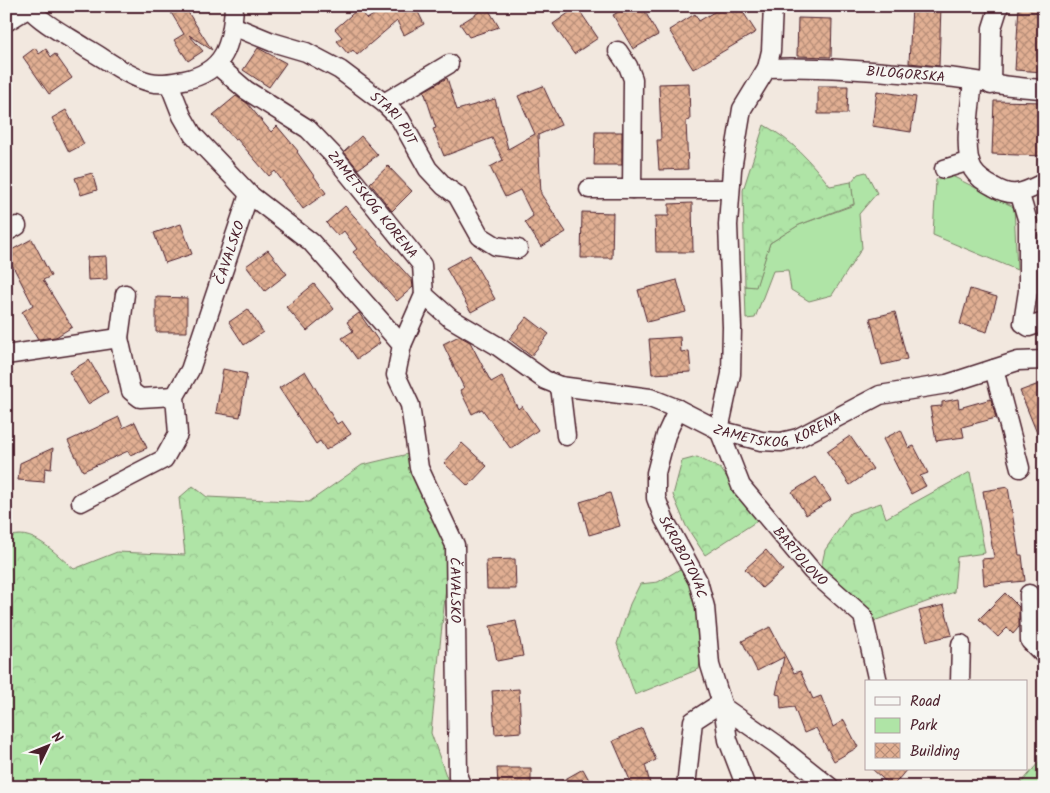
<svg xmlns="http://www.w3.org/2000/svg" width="1050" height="793" font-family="Kalam,sans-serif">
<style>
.green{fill:#afe4a6;stroke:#7c8268}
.forest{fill:url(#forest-crowns);stroke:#7c8268}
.building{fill:url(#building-cross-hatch);stroke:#4a1f2b}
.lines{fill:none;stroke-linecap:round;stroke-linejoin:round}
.minor-casing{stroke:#4a1f2b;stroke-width:21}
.minor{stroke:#f6f6f2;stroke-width:18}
.labels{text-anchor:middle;stroke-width:4;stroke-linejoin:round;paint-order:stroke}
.street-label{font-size:14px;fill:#4a1f2b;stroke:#f6f6f2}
</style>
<defs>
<pattern id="forest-crowns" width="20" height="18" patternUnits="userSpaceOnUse" patternTransform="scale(1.25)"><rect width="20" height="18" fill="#afe4a6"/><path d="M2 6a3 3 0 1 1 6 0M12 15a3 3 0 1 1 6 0" fill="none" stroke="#98c38f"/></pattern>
<pattern id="building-cross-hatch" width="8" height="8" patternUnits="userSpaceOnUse" patternTransform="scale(1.25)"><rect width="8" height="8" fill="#e1af93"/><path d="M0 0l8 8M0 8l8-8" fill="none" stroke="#b88e78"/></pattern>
</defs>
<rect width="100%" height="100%" fill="#f2e8df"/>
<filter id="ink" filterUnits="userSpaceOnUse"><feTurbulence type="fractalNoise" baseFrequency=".02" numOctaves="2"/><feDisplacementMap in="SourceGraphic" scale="10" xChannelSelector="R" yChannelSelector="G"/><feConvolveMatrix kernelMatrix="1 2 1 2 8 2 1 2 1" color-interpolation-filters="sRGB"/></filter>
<g filter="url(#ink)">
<!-- green -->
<path class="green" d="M866,172l11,21 -18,21 3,34 -30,47 -23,6 -18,-11 -3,-20 -15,1 -18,47 -9,1 -1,-33h11l14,-43 29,-18 55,-20 -3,-23 7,-8z
M948,174l66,33 3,63 -84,-35 3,-55z"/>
<!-- forest -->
<path class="forest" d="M764,125c28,15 46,36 66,61l21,-4 3,22 -55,21 -29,18 -14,44 -11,-1 -2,-96z
M408,454l42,94 -19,185 19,54h-444v-248c25,-15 50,16 68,30l43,-17 68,3 -6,-57 14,-12 14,11 102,5 53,-37z
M697,457l24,12 36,52 -52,34 -19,-29 -13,-31 9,-34z
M970,472l15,81 -28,4 -3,35 -83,30 -50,-54 4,-18 25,-37 31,-10 5,15z
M680,569l7,7 17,56 -5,37 -64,26 -18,-51 13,-40 10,-20 18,-2z
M1044,756v31h-26z"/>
<!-- building -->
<path class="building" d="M167,6h17l28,44 -23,-15 14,16 -15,10 -14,-21 10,-6z
M388,6h27l9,18 -20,11 -7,-14 -40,34 -4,-5 -5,4 -11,-13 5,-4 -7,-8 23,-20 9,10z
M628,6h14l16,29 -25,14 -20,-34z
M724,6h15l17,26 -63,37 -24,-39 26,-16 4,7z
M912,6h29l-2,60 -30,-3z
M1019,6h25v66l-29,-2z
M487,7l12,20 -30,10 -9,-13z
M577,7l21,31 -24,16 -21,-30z
M798,18l34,1 -1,38 -34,-1z
M35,48l4,6 7,-5 5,8 4,-3 17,24 -23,16 -26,-37z
M258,48l28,15 -17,24 -26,-17z
M447,78l10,32 38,-11 13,50 27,-15 -17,-38 25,-10 18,39 -23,10 3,59 25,38 -25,15 -16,-25 8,-6 -13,-26 -15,7 -15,-30 13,-7 -11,-22 -48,18 -11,-27 3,-1 -12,-37z
M689,83l1,37 -4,1 2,48 -29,1 -2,-30h4l-2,-56z
M818,86h30l-1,28h-29z
M877,91l39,6 -5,35 -39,-6z
M236,96l11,7 24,29 6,-6 21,25 -1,1 29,41 -23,16 -28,-38 -6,5 -32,-37 -2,1 -22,-25z
M994,101l50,1v54l-52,-2z
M66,110l18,34 -15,8 -17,-34z
M595,132h27v33h-28z
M361,136l17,19 -20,14 -14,-17z
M388,166l24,25 -20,20 -22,-28z
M92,173l5,17 -16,5 -6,-17z
M692,203l1,49h-37l-1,-36h14v-12z
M345,206l67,74 1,7 -16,14 -44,-49 4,-3 -13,-18 -6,5 -12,-13z
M582,212l31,1 -1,45h-31z
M181,224l11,30 -27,9 -11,-30z
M32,239l19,37 -8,4 29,47 -16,10 -18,2 -16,-27 11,-7 -27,-52z
M268,250l19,24 -22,17 -19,-25z
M470,255l25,44 -24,13 -25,-44z
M106,256l1,23 -19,1 -1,-23z
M677,280l9,32 -39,10 -9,-32z
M314,284l20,25 -27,22 -21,-24z
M970,289l27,8 -10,35 -27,-8z
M156,297l31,1v34h-31z
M248,309l15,23 -19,13 -15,-23z
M895,312l12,47 -25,6 -12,-47z
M359,313l21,30 -23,16 -15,-21 11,-7 -6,-9z
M527,317l22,17 -18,22 -22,-17z
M459,336l11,6 21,40 11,-6 16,33 4,-3 16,24 -27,19 -29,-40 -10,5 -12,-24 4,-2 -21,-44z
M680,337l1,15 8,-1 2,21 -39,2 -3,-35z
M89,360l19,32 -20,12 -19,-32z
M223,369l24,5 -7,43 -24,-4z
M305,371l32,53 5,-3 9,13 -25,16 -6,-9 -4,3 -37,-56z
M1044,382v66h-1l-23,-57z
M958,399l1,9 32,-9 5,19 -34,9 2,10 -28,4 -6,-34 12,-1v-4z
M119,417l4,11 12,-6 12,26 -17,7 -2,-4 -45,20 -15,-30z
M901,430l8,18 5,-2 14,27 -8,3 6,10 -15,8 -28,-55z
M850,436l23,33 -23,16 -23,-33z
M462,443l25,23 -19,20 -24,-23z
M53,448l-2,21 -6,-1 -1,14 -26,-2 2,-17z
M816,477l15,23 -25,15 -14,-23z
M1008,487l11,68h3l3,26 -41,4 -2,-26 12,-1 -11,-67z
M610,493l10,33 -31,9 -9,-33z
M766,550l17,20 -21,18 -17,-19z
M515,559l1,30h-29l-1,-29z
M1005,593l14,14v20l-6,7 -6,-6 -9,9 -19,-18z
M944,605l8,30 -25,6 -8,-30z
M516,621l7,35 -26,5 -7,-35z
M770,627l24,46 6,-2 13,28 8,-3 12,31 11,-7 14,27 -24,14 -18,-33 -12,5 -10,-26 -13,2 -1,-14 -4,-1 8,-37 -27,14 -15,-30z
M519,689l2,43 -26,2 -3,-43z
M642,728l14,32 -11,5 6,22h-18l-20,-46z
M497,768h34v19h-33z
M583,769l10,18h-42z
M872,769h35l-15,18z"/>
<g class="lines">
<defs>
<g id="minor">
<path d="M27,6c16,18 39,29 59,42 20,11 42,29 64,34 11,3 23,0 34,-2 41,-8 48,-36 50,-74"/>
<path id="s1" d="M773,6l-2,45 -4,17 -25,41 -10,60 -4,56 4,102 -1,47 -12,56 22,56 71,85 51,45 15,66"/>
<path d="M6,22l23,-14"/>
<path id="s2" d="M233,26l39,16 34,10 34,18 44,33 16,16 28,50 16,17 13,9 23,41 16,10 22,3"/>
<path d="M618,51l10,15 5,13 -1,110"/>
<path id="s3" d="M217,65l29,25 62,39 25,26 89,110 2,30 26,23 46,27 49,35 15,6 90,12 28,11 41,21 42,11 20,1 17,-4 82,-43 67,-11 71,-23 26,-1"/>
<path id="s4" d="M767,68c59,-2 120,4 179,9 33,3 63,11 98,12"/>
<path d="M973,81c-2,23 -11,70 0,89 5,8 13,13 21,17 18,11 29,6 47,-3"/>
<path id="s5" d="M169,83l13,33 11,19 56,59 62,48 91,103 -6,30 14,30 9,63 36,77 3,232 4,10"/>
<path d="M991,85l1,-57 7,-22"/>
<path d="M384,103l65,-39"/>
<path d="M944,169l26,-8"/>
<path d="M589,189h140"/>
<path d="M1020,195l8,27v69l-5,32 6,4 15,-5"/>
<path d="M6,232l11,-6"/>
<path d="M119,338l6,-44"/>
<path d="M402,345l22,-50"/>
<path d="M6,355l113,-17 12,53 9,7 35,-2"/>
<path d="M994,369l26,99"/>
<path d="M560,386l6,50"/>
<path id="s6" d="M678,409l-12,26 -10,38v25l8,21 34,62 7,26 5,58 13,42 5,33 18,47"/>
<path id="s7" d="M81,502l83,-43 14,-25 -3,-38 15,-26 59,-176"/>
<path d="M1029,594l1,47 14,14"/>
<path d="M960,682l1,-38"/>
<path d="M686,787l7,-66 20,-13 10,-1 53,37 54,43"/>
</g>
</defs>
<!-- minor casing -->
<use href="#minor" class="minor-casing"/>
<!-- minor -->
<use href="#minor" class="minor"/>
</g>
</g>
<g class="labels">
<!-- street labels -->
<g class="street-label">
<text dy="5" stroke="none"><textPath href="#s4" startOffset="139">BILOGORSKA</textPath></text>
<text dy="5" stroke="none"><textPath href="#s2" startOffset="189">STARI PUT</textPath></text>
<text dy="5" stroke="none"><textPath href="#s3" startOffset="211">ZAMETSKOG KORENA</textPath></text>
<text dy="5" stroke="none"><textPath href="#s7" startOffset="314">ČAVALSKO</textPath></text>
<text dy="5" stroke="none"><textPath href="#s3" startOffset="712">ZAMETSKOG KORENA</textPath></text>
<text dy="5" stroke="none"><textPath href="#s1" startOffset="586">BARTOLOVO</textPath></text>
<text dy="5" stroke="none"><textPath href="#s6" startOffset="158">ŠKROBOTOVAC</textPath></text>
<text dy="5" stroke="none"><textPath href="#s5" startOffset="612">ČAVALSKO</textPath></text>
</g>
</g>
<!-- margin -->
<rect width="1050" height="793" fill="none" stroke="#f6f6f2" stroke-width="25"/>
<rect x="12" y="12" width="1025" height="768" fill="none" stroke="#4a1f2b" stroke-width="2" filter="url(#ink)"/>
<!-- legend -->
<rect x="865" y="680" width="162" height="90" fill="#f6f6f2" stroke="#b1a0a2"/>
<rect x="875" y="697" width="25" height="8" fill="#f6f6f2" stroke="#b1a0a2"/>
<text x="910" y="706" font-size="15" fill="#4a1f2b">Road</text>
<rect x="875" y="718" width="25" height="15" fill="#afe4a6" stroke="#b1a0a2"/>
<text x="910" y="730" font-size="15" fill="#4a1f2b">Park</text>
<rect x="875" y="743" width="25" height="15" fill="url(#building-cross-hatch)" stroke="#b1a0a2"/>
<text x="910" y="756" font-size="15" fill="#4a1f2b">Building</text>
<!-- north arrow -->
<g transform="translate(48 746) rotate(47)" stroke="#f6f6f2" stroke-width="4" paint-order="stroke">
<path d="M0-4L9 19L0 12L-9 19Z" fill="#4a1f2b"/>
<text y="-8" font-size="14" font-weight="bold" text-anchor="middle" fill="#4a1f2b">N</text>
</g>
</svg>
